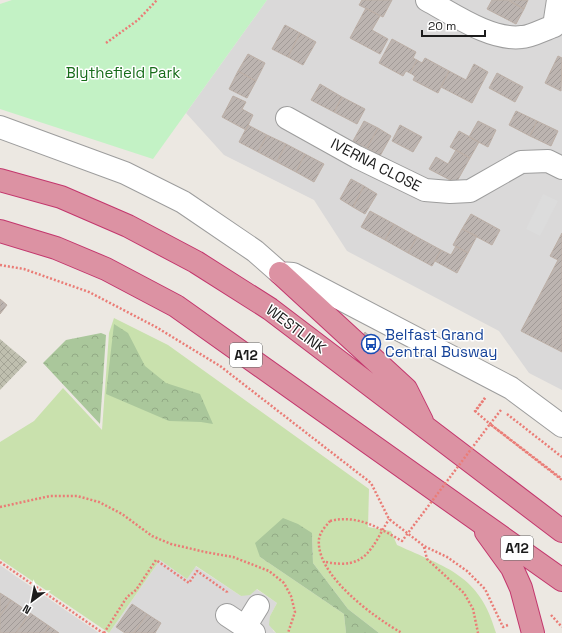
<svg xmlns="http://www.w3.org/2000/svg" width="562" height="633" font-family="'Space Grotesk',sans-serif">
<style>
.residential{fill:#dad9d9}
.construction{fill:url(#construction-cross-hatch)}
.grass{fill:#c9e1ad}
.forest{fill:url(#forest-crowns)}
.park{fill:#c3f2c5}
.parking{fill:#dcdcdc}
.building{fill:url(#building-hatch);stroke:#bcafa6}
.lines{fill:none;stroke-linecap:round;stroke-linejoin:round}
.minor-casing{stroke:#9d9d9d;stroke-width:24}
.highway-casing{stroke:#c3376d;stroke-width:24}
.path{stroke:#ea7c76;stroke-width:2.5;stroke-dasharray:2 2;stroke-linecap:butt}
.minor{stroke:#fff;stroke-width:22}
.highway{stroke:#dc92a3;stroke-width:22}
.path-bridge{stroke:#ea7c76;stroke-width:2.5;stroke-dasharray:2 2;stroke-linecap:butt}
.labels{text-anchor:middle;stroke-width:3;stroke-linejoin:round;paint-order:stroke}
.shield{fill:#fff;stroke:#606060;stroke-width:1}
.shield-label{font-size:14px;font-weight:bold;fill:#1c1c1c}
.park-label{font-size:15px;fill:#176c1a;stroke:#fff}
.street-label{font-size:15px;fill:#1c1c1c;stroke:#fff}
.transit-label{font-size:15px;fill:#164399;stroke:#fff;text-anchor:start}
</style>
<defs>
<pattern id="construction-cross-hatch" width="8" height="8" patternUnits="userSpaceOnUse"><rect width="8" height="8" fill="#bfbfaf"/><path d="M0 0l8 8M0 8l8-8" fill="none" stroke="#a4a496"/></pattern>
<pattern id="forest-crowns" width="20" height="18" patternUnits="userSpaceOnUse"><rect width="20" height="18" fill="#aac79b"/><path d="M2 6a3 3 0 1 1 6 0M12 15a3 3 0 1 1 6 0" fill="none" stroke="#92aa85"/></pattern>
<pattern id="building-hatch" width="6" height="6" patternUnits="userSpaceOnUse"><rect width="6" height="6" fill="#bcb4b0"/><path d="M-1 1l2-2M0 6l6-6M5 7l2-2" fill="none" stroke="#a19a97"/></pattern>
</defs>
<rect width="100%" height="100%" fill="#ece8e2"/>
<!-- residential -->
<path class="residential" d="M267,0h295v390l-33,-17 -30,-42 -152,-80 -33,-51 -90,-45 -38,-42z
M160,560l27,19 8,-13 46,30 15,-7 21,14 -7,13 3,15 3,2h-167z
M0,565l17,12 82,56h-99z"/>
<!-- construction -->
<path class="construction" d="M0,339l27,23 -27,28z"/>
<!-- grass -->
<path class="grass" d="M114,318l54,27 201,144 -1,38 23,4 6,14c50,23 83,30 99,88h-117l-31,-24 -35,-46 -1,-30 -52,24 84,57 2,19h-70l-7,-8 1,-9 7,-13 -20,-14 -7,6 -9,1 -45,-30 -9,13 -27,-19 -51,73 -109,-74v-117l34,-21 29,-33 39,42 7,-97z"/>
<!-- forest -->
<path class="forest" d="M114,324l14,9 17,33 21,17 34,11 13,30 -12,-2 -32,-1 -63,-27z
M101,333l5,2 -6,89 -57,-61 23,-23z
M283,518l15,6 14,9 1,30 35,46 31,24h-33l-2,-19 -84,-57 -5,-14z"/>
<!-- park -->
<path class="park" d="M12,0h255l-114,159 -153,-50v-105z"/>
<!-- parking -->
<path class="parking" d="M543,194l15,7 -18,35 -14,-7z"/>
<!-- building -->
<path class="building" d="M362,0h30l-9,17 -24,-12z
M492,0h15l17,9 -8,15 -29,-15z
M509,0h19l-4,9z
M366,8l14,8 -8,14 16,9 -8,15 -30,-16z
M285,25l15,8 -12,24 -16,-8z
M300,33l16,9 -13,23 -15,-8z
M392,39l24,13 -3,6 4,2 -7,13 -4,-2 -3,5 -24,-13z
M248,54l17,9 -9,18 -18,-10z
M558,56l4,2 -1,33 -16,-8z
M425,58l24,13 -11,22 -25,-13 2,-4 -5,-3 7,-13 5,3z
M474,64l14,8 -16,31 -31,-16 8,-16 17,9z
M238,71l18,10 -9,17 -18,-9z
M497,73l26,14 -8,15 -26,-14z
M320,84l22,13 -8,15 -23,-12z
M233,96l13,6 -4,7 11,6 -7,15 -24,-13z
M342,97l23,12 -8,15 -23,-12z
M516,111l21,10 -7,15 -21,-11z
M364,121l14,7 -11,20 -14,-7z
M478,121l18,9 -8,17 -19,-10z
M537,121l21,10 -7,15 -21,-10z
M248,125l19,10 -9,17 -19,-10z
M400,125l22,12 -9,15 -21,-11z
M378,128l13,8 -11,20 -13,-8z
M459,131l20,11 -9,16 -20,-11z
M267,135l19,9 -9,18 -19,-10z
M286,144l19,10 -9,18 -19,-10z
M456,150l14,8 -14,25 -27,-14 7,-12 12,7z
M305,154l19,10 -10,18 -18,-10z
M351,179l13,7 -11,21 -13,-8z
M364,186l13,8 -12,20 -12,-7z
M370,211l24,13 -9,16 -24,-13z
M471,214l29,16 -8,15 -30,-16z
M394,224l23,13 -9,16 -23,-13z
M462,229l15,7 -9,17 -15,-8z
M562,233v119l-41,-21 37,-71 -8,-4z
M417,237l24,13 -9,16 -24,-13z
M456,246l12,7 -11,20 -22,-12 6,-11 10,5z
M0,299l7,6 -7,9z
M365,332l10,9 -2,3 -10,-9z
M0,593l11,7 -11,16z
M11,600l19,13 -14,20h-16v-17z
M132,604l15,10 -13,19h-9l-9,-6z
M30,613l19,13 -4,7h-29z
M147,614l14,9 -6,10h-21z
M49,626l10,7h-14z"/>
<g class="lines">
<defs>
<path id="minor" d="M427,0c26,14 64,41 95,37 8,0 23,-8 32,-11
M554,26l4,-26
M287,118l70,39 68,33 25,2 20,-1 51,-29 27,-1 14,7
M0,127l125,46 58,29 72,49 25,22 13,1 218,114 51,38
M227,615l27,18
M245,627l13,-21"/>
<path id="highway" d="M0,180l61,17 67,29 68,36 74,47 292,222
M0,231l56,17 50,21 70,37 386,274
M280,273l126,116 16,32
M486,532l26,36 9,20 12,45"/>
</defs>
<!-- minor casing -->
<use href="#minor" class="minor-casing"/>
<!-- highway casing -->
<use href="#highway" class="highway-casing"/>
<!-- path -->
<path class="path" d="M106,43l32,-23 19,-20
M0,265l24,4 65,23 67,35 64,39 151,117 18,36 35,27 23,11 20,14 18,18 18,38 5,-2
M485,398l-10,13 15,13
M501,410l-11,14 72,55
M507,414l55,43
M0,507l50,-11h27l22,6 23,12 30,22 19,8 34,8 28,5 36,14 15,12 7,13 4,16 -7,21
M330,521c-4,5 -10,11 -11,18 -4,36 56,79 83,94
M424,547l3,12 37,34 9,16 5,24
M0,562l103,71
M326,562c40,8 45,-13 63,-43
M551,615l11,12
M104,633l23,-36 9,-7 20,-30 33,23 8,-12 30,21v2"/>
<!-- minor -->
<use href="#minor" class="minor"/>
<!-- highway -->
<use href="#highway" class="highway"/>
<!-- path-bridge -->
<path class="path-bridge" d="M475,412l10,-14
M330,521c27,-7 49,7 72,20l88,-117 72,56"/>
</g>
<!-- icons -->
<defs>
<symbol id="bus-ring" viewBox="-11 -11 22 22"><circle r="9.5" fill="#fff" stroke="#1a4fb4" stroke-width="1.5"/><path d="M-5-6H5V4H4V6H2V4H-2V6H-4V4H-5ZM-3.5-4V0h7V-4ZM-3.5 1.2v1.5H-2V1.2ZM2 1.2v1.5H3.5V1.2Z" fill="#1a4fb4"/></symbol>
</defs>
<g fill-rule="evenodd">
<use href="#bus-ring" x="360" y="333" width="22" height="22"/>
</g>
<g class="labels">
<!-- shield labels -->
<g class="shield">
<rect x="230" y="343" width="32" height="24" rx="3"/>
<rect x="501" y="536" width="32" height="24" rx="3"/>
</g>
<g class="shield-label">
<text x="246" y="360">A12</text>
<text x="517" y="553">A12</text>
</g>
<!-- park labels -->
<g class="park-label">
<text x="123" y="78">Blythefield Park</text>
</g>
<!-- street labels -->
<g class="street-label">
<text transform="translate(376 165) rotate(27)" y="5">IVERNA CLOSE</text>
<text transform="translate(296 329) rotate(37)" y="5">WESTLINK</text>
</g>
<!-- transit labels -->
<g class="transit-label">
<text x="385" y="340">Belfast Grand<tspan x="385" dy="17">Central Busway</tspan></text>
</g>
</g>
<!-- north arrow -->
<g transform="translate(32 601) rotate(212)" stroke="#ffffff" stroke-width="3" paint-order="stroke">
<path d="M0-3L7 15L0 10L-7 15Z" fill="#1c1c1c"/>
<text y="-6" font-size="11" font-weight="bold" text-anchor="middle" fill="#1c1c1c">N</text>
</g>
<!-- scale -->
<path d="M422 30v6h63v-6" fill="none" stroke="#1c1c1c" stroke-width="2"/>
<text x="428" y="30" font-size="12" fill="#1c1c1c" stroke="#ffffff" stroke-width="3" paint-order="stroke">20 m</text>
</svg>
